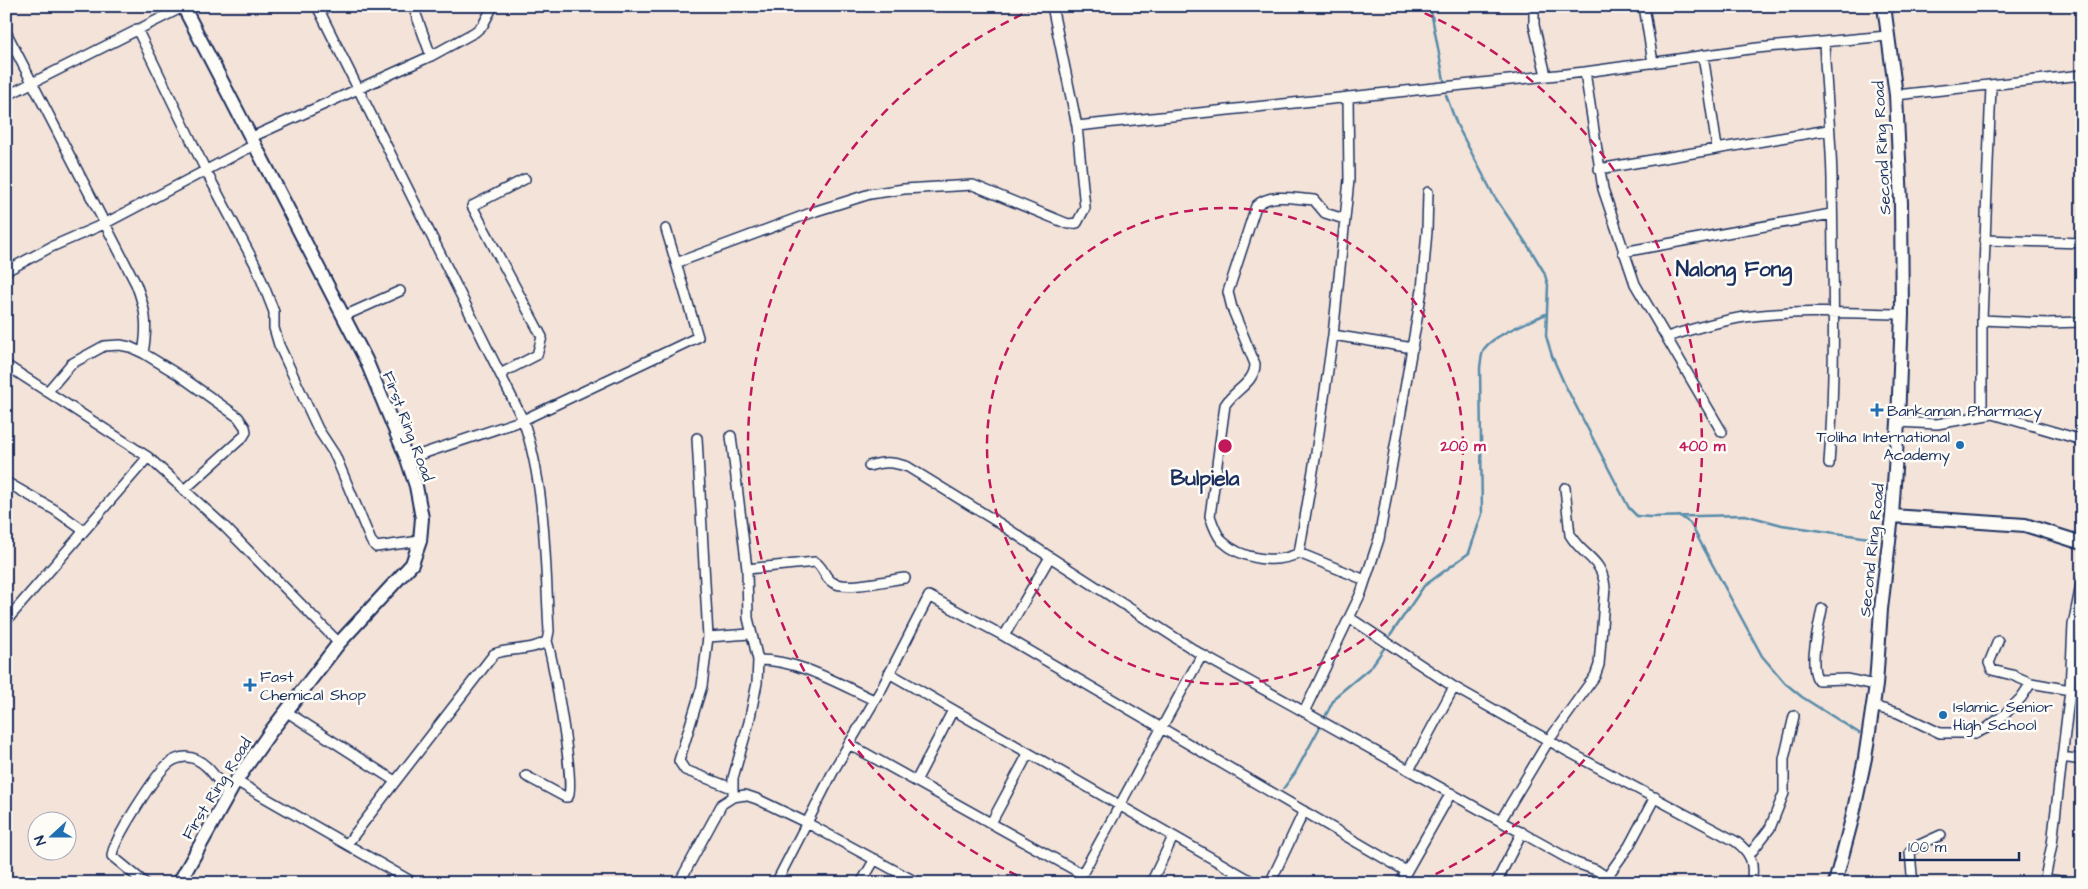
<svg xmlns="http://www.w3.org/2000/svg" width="2088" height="889" font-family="'Architects Daughter',sans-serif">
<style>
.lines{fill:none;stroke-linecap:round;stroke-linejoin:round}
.stream{stroke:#568baa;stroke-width:2.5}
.street-casing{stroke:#1b2f5e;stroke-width:12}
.secondary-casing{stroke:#1b2f5e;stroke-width:16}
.street{stroke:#fdfcf7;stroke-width:9}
.secondary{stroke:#fdfcf7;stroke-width:12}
.ring{fill:none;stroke:#c2185b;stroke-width:2.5;stroke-dasharray:9 6}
.poi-dot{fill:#1f6fb2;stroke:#fdfcf7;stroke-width:2}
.labels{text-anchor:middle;stroke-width:5;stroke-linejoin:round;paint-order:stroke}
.street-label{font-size:16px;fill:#1b2f5e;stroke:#fdfcf7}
.poi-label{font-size:16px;fill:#1b2f5e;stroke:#fdfcf7;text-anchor:start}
.district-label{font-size:21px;font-weight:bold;fill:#1b2f5e;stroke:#fdfcf7}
.centre{fill:#c2185b;stroke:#fdfcf7;stroke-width:2.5}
.ring-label{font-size:15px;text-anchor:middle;font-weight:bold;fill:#c2185b;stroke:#fdfcf7;stroke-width:5;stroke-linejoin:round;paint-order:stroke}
</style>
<rect width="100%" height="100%" fill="#f4e3d9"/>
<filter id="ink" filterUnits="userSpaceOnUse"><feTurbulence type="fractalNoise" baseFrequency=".02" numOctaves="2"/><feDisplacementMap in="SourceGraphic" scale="10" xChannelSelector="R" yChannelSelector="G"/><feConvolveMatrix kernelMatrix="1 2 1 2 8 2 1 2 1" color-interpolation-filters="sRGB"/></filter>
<g filter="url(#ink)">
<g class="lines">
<!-- stream -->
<path class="stream" d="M1430,6l14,74
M1446,95l11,30 37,71 38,56 12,20 4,13 -2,51 6,20 12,27 65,125 8,8 13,1 95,-2 37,10 94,14
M1680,516l10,7 72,133 23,27 17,14 57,36
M1390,636l34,-50 45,-33 13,-39 -2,-146c1,-7 1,-13 4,-19 9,-14 47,-28 62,-35
M1325,717l10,-20 36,-30 14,-20
M1283,789l12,-16 25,-46"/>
<defs>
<path id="street" d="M317,6l206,414c23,66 22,142 26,211l-2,10c-16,11 -36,6 -53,13l-147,190
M413,6l18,50
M1534,6v19l12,50
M1644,6l9,57
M137,29l69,142 50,95 18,46v16l5,17 39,84 17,26 36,86 5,6 44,-6
M6,32l130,252c10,26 12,41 7,69
M1824,42c2,45 7,91 8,137 1,95 4,190 -3,285
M1703,55l14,93
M1585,72l18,117 32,95 87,148
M1896,95l186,-20
M6,96l177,-89
M1077,126l508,-54 172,-24 130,-12
M252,137l179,-81 44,-24 8,-7 10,-19
M1599,169l229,-39
M1984,240l98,3
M1623,252l208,-38
M676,263l140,-52 54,-17 34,-5 69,-4 95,39 9,-1 8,-15 -8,-82 -25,-120
M6,271l45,-24 53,-23 152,-80
M344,316l56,-25
M1982,320l65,3 35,-1
M1333,335l80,13
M1667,337c25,-8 52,-16 78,-20 51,-7 105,-4 157,-3
M6,365l142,92 76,69 115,117
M500,374l37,-19 5,-18 -70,-131 53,-27
M48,391l23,-27 33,-18 16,-1 10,2 13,6 36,22 59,42 7,10 1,5 -3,5 -59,53
M1982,415v-95l9,-234
M1898,422l39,2 56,-10 89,26
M731,436l16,133 1,49 10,42 -1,23 -8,39 -16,56v19
M697,438l11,199 -6,49 -23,75 6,9 47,18
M407,459l116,-39 175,-83 -32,-108
M869,466c14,-5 25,-4 39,1l91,56 51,34 -46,79
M6,482l49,28 28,20
M1299,553c-24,12 -58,6 -77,-12 -6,-7 -9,-16 -12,-25l15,-111c9,-15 30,-22 30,-41l-23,-56 -4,-16 28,-86c15,-14 39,-7 58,-6l11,13 19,6
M1299,553l17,-100 17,-118 16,-155 -1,-83
M1299,553l66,27
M1050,557l152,98 374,208 20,7 19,13
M747,569l68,-7c8,4 9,15 17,20 13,9 56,-2 73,-4
M1822,609c-3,17 -14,56 -4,71l28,-1 30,6
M1350,618l104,69 115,65 166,89c16,11 20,23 16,42
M6,621l142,-164
M708,637l42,-3
M1998,641l-9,22 3,7 20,5 19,8
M758,660c41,0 79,23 116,40
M889,673l366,210
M1872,706l26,7 42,20h36l11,-5 18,-14 16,-16 10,-15 39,7
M287,712l108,69
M1304,712l57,-119 18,-54 43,-249 5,-59 1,-39
M849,744l233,130
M2062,757l20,3
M1409,770l45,-83
M526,776l39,21h3c8,-13 -15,-136 -21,-156
M236,781l178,102
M916,781l37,-71
M1501,820l48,-80 46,-64 4,-11 6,-78c-3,-29 -22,-30 -35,-52l-5,-47
M991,823l37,-69
M1750,854l20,-26 14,-35v-34l10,-43
M1607,877l22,-31 26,-49
M2045,879l29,4
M145,883l-33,-27c0,-14 44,-82 56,-92 4,-4 12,-7 18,-7 19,0 32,24 42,37
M679,883l43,-79 11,-7 12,-2 12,4 50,24 111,60
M776,883l59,-115 47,-80 47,-92 75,40 402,235
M861,883l14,-24
M1077,883c43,-76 82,-153 125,-228
M1151,883l22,-46
M1229,883l7,-11
M1270,883l34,-72
M1400,883l51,-90
M1496,883l26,-51
M1915,883l-3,-8 -2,-23 7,-6 24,-11
M2044,883l8,-39 18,-154 3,-65 9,-45"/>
<path id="secondary" d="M1892,516l133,9 57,18
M179,883l57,-102 35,-50 68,-88 73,-79 8,-23 2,-23 -6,-32 -9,-27 -41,-99 -183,-354
M1835,883l17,-64 13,-61 11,-73 5,-76 11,-93 6,-94 4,-108 -1,-111 -5,-108 -12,-89"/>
</defs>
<!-- street casing -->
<use href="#street" class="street-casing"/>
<!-- secondary casing -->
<use href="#secondary" class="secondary-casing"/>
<!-- street -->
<use href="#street" class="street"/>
<!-- secondary -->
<use href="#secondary" class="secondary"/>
</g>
</g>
<!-- distance rings -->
<g class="ring">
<circle cx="1225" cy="446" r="238"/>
<path d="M1031 882A477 477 0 0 1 1039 7M1411 7A477 477 0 0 1 1419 882"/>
</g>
<!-- markers -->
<g class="poi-dot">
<path d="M1874.5 402.5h5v5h5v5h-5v5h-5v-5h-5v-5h5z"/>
<circle cx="1960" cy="445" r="5"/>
<path d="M247.5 677.5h5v5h5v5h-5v5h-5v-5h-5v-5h5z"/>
<circle cx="1943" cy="715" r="5"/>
</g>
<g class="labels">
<!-- street labels -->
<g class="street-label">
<text transform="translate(1881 148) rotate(-93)" y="6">Second Ring Road</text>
<text transform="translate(409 426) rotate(69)" y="6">First Ring Road</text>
<text transform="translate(1871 550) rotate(-84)" y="6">Second Ring Road</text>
<text transform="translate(216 788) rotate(-58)" y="6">First Ring Road</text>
</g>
<!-- poi labels -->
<g class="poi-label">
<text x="1887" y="416">Bankaman Pharmacy</text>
<text x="1950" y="442" text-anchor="end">Toliha International<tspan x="1950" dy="18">Academy</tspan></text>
<text x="260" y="682">Fast<tspan x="260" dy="18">Chemical Shop</tspan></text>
<text x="1953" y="712">Islamic Senior<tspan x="1953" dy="18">High School</tspan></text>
</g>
<!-- district labels -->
<g class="district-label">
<text x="1734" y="276">Nalong Fong</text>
<text x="1205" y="485">Bulpiela</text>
</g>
</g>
<circle cx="1225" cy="446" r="8" class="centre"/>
<g class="ring-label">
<text x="1463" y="451">200 m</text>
<text x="1702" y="451">400 m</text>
</g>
<!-- margin -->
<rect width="2088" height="889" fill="none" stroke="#fdfcf7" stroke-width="25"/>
<rect x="12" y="12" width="2063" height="864" fill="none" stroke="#1b2f5e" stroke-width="2" filter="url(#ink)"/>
<!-- north arrow -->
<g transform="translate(52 836) rotate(249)"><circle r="24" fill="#fdfcf7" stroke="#a3aaba"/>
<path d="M0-4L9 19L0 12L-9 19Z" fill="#1f6fb2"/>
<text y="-8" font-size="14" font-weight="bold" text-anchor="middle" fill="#1b2f5e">N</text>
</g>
<!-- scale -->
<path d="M1900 852v8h119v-8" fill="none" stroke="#1b2f5e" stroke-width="2.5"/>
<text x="1908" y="852" font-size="15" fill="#1b2f5e" stroke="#fdfcf7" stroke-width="4" paint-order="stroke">100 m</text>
</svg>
